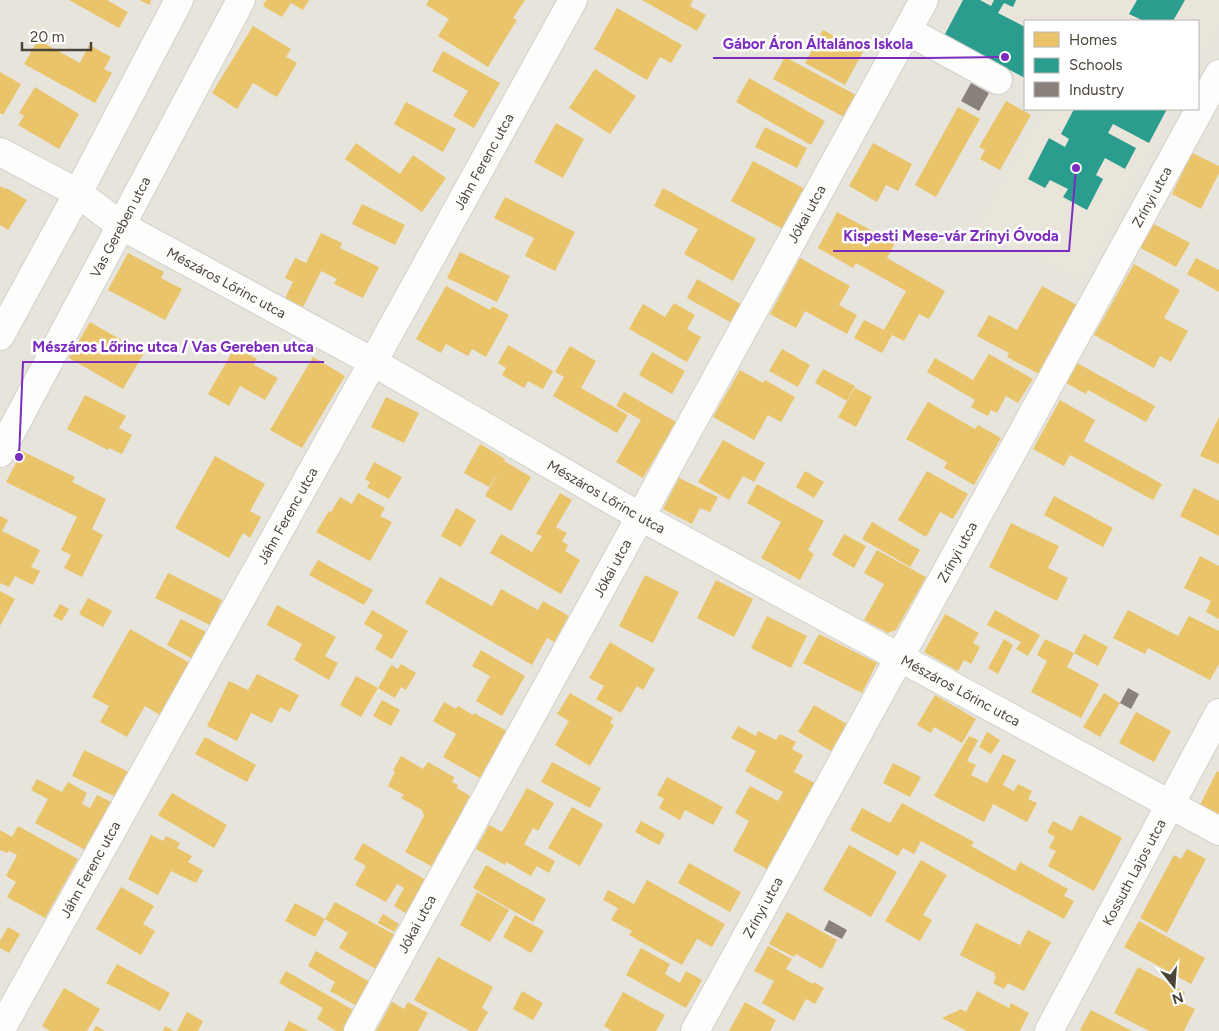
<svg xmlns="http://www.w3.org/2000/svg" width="1219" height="1031" font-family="Figtree,sans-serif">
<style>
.residential{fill:#e7e4dc;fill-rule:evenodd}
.education{fill:#eae5da}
.homes{fill:#e9c46a}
.schools{fill:#2a9d8f}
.industry{fill:#8a817c}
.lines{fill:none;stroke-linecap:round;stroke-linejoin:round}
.minor-casing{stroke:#d2d0cb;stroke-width:30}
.minor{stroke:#fdfdfc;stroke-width:28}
.labels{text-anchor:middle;stroke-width:5;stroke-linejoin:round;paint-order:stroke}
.street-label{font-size:14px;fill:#4b4439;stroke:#fff}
.leader{fill:none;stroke:#7b2cbf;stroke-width:2}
.callout-dot{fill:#7b2cbf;stroke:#fff;stroke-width:2}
.callout-label{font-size:15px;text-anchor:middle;font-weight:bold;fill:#7b2cbf;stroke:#fff;stroke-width:5;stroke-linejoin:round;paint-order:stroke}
</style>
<rect width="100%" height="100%" fill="#f4f2ee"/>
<!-- residential -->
<path class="residential" d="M0,0h1219v1031h-1219zM1025,21h173v88h-173z"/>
<!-- education -->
<path class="education" d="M963,0h256v25l-21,39v-43h-173v57l-81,-42z
M1045,109h129l-93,172 -106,-53z"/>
<!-- homes -->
<path class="homes" d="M69,0h38l21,12 -9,16z
M139,0h12l-1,5z
M266,0h43l-6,10 -12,-7 -9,14 -19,-11z
M429,0h96l-12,18 4,2 -29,47 -50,-31 11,-17 -23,-14z
M642,0h51l-3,6 16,9 -9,16z
M617,8l65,37 -11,18 -11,-6 -13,23 -53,-31z
M253,26l38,23 -5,8 11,6 -20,34 -24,-14 -16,26 -25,-16z
M823,30l40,22 -18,33 -40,-22z
M38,40l42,23 9,-18 22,12 -7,12 8,4 -17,30 -71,-39z
M443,51l57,32 -26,45 -21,-12 15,-25 -36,-20z
M785,57l71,38 -12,22 -71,-38z
M595,69l41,27 -26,38 -41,-26z
M0,72l21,12 -18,31 -3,-2z
M749,78l76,43 -14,24 -75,-43z
M35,87l44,27 -20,35 -41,-24 6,-9 -5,-3z
M1006,101l25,14 -31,55 -20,-11 5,-9 -6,-3z
M406,102l50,27 -13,23 -49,-28z
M958,107l22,12 -44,78 -21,-12z
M556,123l28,16 -21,39 -29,-16z
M765,127l42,21 -10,20 -42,-21z
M356,143l44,31 13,-19 33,23 -24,34 -77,-53z
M873,143l39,21 -14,27 -12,-6 -9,17 -28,-16z
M1192,153l27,13v7l-18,36 -29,-15z
M753,161l52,28 -22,40 -52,-28z
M0,186l6,3v-1l21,12 -19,30 -8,-5z
M663,188l93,51 -23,42 -49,-27 14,-25 -44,-23z
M505,197l70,35 -20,39 -30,-15 9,-18 -40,-20z
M362,204l43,21 -10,20 -43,-21z
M837,212l58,31 -8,15 58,33 -16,28 -10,-5 -15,27 -12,-6 -10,18 -28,-15 10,-18 20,10 22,-39 -50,-28 -3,5 -35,-20z
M1152,223l38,20 -14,24 -37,-20z
M321,233l21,10 -2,5 39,19 -16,31 -29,-14 3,-5 -16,-8 -18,36 -18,-9 8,-16 -8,-4 10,-20 11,5z
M460,252l50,24 -13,26 -50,-24z
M128,253l36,19 -3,6 21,11 -17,31 -57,-30z
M800,258l50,28 -11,19 18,10 -10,19 -42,-23 -9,17 -26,-14z
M1196,258l23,12v22l-32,-18z
M1134,264l46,26 -16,28 24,13 -17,31 -11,-6 -6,12 -60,-33z
M697,279l44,25 -11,18 -43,-24z
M446,286l44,24 2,-4 17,9 -23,42 -14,-8 -4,7 -22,-12 -5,9 -25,-14z
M1042,286l35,19 -38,69 -32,-17 2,-4 -32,-17 12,-21 28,15z
M674,303l21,12 -8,14 14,8 -14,25 -58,-33 14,-25 22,13z
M90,322l54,31 -21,36 -54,-31z
M508,345l45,26 -10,18 -15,-8 -4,7 -22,-13 4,-7 -8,-5z
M570,346l26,15 -15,27 47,27 -11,18 -64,-37 11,-19 -9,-5z
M235,347l22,12 -3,6 24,13 -13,22 -25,-14 -11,20 -21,-12z
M782,349l28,16 -12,22 -29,-16z
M652,352l33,19 -13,23 -33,-19z
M989,354l44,25 -15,24 -12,-7 -9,17 -6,-3 -3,6 -17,-9 4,-7 -48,-28 8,-14 38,22z
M313,357l32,19 -43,72 -32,-18z
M1077,363l78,43 -9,16 -58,-32 -2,4 -20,-11z
M823,369l32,17 -8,15 -32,-18z
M740,370l23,13 2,-3 30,17 -14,25 -13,-7 -14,25 -41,-23z
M855,388l17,9 -16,30 -18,-10z
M624,392l52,30 -33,56 -27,-16 25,-42 -25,-14z
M85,395l41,21 -7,12 13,7 -10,19 -13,-6 -1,2 -41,-21z
M386,397l33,16 -15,30 -33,-16z
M1060,400l35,20 -11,21 78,43 -9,16 -83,-45 -6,11 -31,-17z
M928,402l47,27 3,-4 23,13 -27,47 -30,-17 3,-6 -41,-23z
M1219,417v47l-19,-8z
M723,440l42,23 -11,19 -11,-6 -14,24 -31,-18z
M480,444l25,15 -1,2 27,16 -20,34 -26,-15 14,-25 -10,16 -25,-14z
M22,451l53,26 -3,5 34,17 -14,30 11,6 -21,42 -18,-9 7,-13 -10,-5 16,-33 -71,-35z
M215,456l50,28 -15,27 11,6 -11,21 -7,-5 -14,25 -54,-30z
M374,462l28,15 -13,22 -22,-12 3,-5 -5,-3z
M805,471l19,11 -10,16 -18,-11z
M927,471l41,23 -15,25 -13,-7 -14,25 -28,-17z
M679,478l39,19 -8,15 -10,-4 -8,16 -29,-15z
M757,484l67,37 -16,29 6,4 -14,26 -39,-22 20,-36 -34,-19z
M1194,488l25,13v35l-39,-20z
M358,493l27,15 -5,8 12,6 -22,39 -54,-29 13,-21 2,1 9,-15 12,7z
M560,493l12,7 -16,27 11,6 -5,8 6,4 -3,6 15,9 -19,34 -71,-41 11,-19 31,18 10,-16 -6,-2z
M1054,496l59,32 -10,19 -59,-32z
M456,508l20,12 -15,27 -20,-11z
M0,516l8,4 -6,11 38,19 -9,17 9,4 -7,14 -18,-9 -6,11 -9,-4z
M872,522l48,28 -10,17 -48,-28z
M1011,523l48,23 -11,22 20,10 -11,23 -68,-34z
M844,534l22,12 -12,22 -22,-13z
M877,550l49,27 -30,53 -8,3 -24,-13 20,-36 -20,-11z
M1200,556l19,10v53l-13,-7 5,-11 -27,-13z
M318,560l55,30 -9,15 -55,-30z
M168,573l54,27 -12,25 -55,-27z
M645,575l34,17 -26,51 -34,-17z
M440,577l52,29 9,-17 37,21 5,-9 26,15 -15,26 -7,-4 -15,27 -107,-62z
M716,580l37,19 -19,38 -37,-19z
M0,591l15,8 -15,27z
M88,598l24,13 -9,16 -24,-13z
M60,604l9,5 -7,12 -9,-5z
M277,605l59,32 -11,19 13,7 -9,17 -35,-20 8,-16 -35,-19z
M372,610l36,21 -16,28 -17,-10 8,-14 -19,-11z
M995,610l45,25 -12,21 -12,-7 5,-7 -34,-17z
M1128,610l50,26 11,-20 30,15v33l-9,16 -62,-32 -3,6 -32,-16z
M945,614l34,19 -6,10 7,4 -9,17 -7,-4 -6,11 -34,-19z
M767,616l40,20 -16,32 -40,-20z
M181,619l27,14 -15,26 -26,-14z
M130,629l60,34 -30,52 -15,-9 -18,31 -27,-15 9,-16 -17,-9z
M819,634l58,29 -15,30 -59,-30z
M1084,634l24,13 -10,19 -24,-13 -7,14 32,17 -18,34 -50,-26 16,-31 -10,-6 8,-16 29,14z
M1004,639l9,6 -15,29 -10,-6z
M610,642l45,27 -12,21 -6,-4 -16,27 -25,-14 8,-13 -15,-8z
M481,650l44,26 -23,40 -26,-15 14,-25 -18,-10z
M401,664l15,9 -10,17 -5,-3 -6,11 -17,-10 13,-23 7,4z
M257,674l42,21 -9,17 -10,-5 -8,16 -21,-10 -14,28 -30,-15 22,-45 19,9z
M356,676l22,12 -17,29 -21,-12z
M570,693l43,25 -3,5 4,2 -24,41 -35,-21 14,-24 -12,-7z
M1104,693l16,10 -20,34 -17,-10z
M935,695l41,24 -14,24 -28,-16 -3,6 -14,-8z
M382,700l18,10 -9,16 -18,-10z
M444,702l12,7 2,-3 15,9 1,-2 33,18 -27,47 -37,-21 13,-23 -23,-13z
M814,705l33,19 -16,27 -33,-19z
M1136,712l35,19 -17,31 -35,-19z
M738,726l18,10 2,-5 18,9 4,-6 16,8 -4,7 11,6 -9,17 21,11 -46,87 -36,-19 16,-30 -14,-8 15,-27 28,15 5,-9 -38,-21 11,-20 -25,-13z
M987,732l13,8 -9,14 -12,-7z
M969,736l9,4 -11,21 9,4 -5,10 16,8 16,-29 13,6 -13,25 11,6 4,-7 14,7 -4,8 9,4 -10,19 -34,-18 -9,18 -50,-26z
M205,737l51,28 -9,17 -52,-28z
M84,750l45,22 -13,25 -44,-21z
M401,756l22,13 5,-7 26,15 -2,5 6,3 -1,3 13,8 -8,14 3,2 -32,55 -28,-15 19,-36 -2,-6 -21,-12 3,-3 -16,-9 7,-14 -2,-2z
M552,762l49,26 -11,20 -49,-26z
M893,763l28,14 -11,20 -27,-14z
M1217,771l2,1v42l-19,-9z
M667,777l56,30 -10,18 -28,-15 -5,10 -21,-12 5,-9 -7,-4z
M37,779l25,13 6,-10 19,11 -5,11 8,4 7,-13 18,9 -26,48 -54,-29 13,-24 -17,-9z
M527,788l27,15 -16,28 -5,-3 -9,16 31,17 -6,12 -12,-7 -6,10 -25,-14 -1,3 -29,-16 13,-24 13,7z
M172,793l55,32 -13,23 -56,-33z
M902,803l72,39 -3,4 44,25 5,-9 48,27 -4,7 10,5 -10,18 -143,-78 -7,13 -11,-6 -5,8 -48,-26 12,-22 28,15z
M572,807l31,17 -23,42 -32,-18z
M1080,815l42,23 -28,53 -46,-25 8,-15 -7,-3 6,-11 -8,-5 6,-11 19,10z
M641,821l24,13 -6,11 -24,-13z
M18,826l60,33 -33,59 -38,-21 9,-15 -10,-6 11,-21 -8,-4 -2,2 -7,-3v-20l12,7z
M151,835l12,6 3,-5 14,7 -3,5 15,8 -4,6 15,8 -7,13 -25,-12 -13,24 -30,-16z
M363,843l63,37 -19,34 -13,-8 10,-18 -7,-4 -11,18 -31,-17 11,-19 -12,-7z
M849,845l48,27 -26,45 -48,-27z
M1187,849l19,10 -39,74 -27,-15 34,-63 7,4z
M921,860l26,15 -24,40 9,5 -12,21 -35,-20z
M689,863l52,29 -11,20 -52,-29z
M486,865l60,34 -13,23 -60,-34z
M647,880l78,44 -13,23 -15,-8 -15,26 -53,-30 3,-4 -21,-11 7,-12 -15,-8 5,-10 26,14z
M121,887l33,19 -11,18 12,7 -14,24 -45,-26z
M477,892l32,18 -19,32 -30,-17z
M335,902l60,33 -19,34 -37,-21 9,-15 -23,-14z
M295,903l30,16 -10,18 -30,-16z
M787,912l50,28 -15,29 -26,-15 -2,3 -25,-13z
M383,914l16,10 -5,8 -16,-9z
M515,915l29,16 -13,22 -28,-16z
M1139,921l66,37 -14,26 -67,-37z
M976,923l44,22 8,-15 23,12 -27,49 -16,-8 -4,6 -11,-6 3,-6 -2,-1 1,-3 -35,-18z
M8,927l12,7 -11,19 -9,-5v-7z
M768,946l24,13 -6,10 27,15 1,-2 10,6 -9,16 -9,-5 -12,22 -32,-18 12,-22 -20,-10z
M641,948l29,16 -5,10 15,9 6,-12 16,9 -16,28 -60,-33z
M316,951l54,31 -13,24 -27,-15 5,-9 -27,-16z
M438,957l55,30 -11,21 6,4 -11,19h-7l-56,-31z
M117,964l53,29 -10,18 -54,-28z
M1138,967l47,25 -5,10 15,7 -11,22h-35l-35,-18z
M286,971l69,40 -12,20h-7l-19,-12 6,-11 -44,-25z
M64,988l36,21 -13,22h-37l-8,-5z
M522,991l21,12 -10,17 -20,-11z
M977,991l32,17 2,-5 18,10 -9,18h-53l-25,-13 19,-9 5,3z
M623,992l42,23 -9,16h-44l-8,-5z
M392,1002l12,7 4,-7 20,11 -10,18h-42z
M745,1002l31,18 -6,11h-41z
M1091,1010l41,21h-50l-2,-1z
M187,1012l16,9 -5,10h-21z
M289,1021l19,10h-24z
M96,1026l9,5h-12z
M165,1026l9,5h-11z"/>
<!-- schools -->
<path class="schools" d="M963,0h17l11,6 3,-6h22l-3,7 -9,-4 -6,10 27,14v51l-81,-42z
M1137,0h48l-12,21h-29l-15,-7z
M1074,109h93l-18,34 -36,-19 -5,9 28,15 -11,21 -20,-11 -9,17 7,4 -16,31 -24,-13 5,-8 -18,-9 -5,8 -17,-9 21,-41 16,9 4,-8 -8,-5z"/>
<!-- industry -->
<path class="industry" d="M971,83l18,10 -10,18 -18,-10z
M1128,688l11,6 -8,15 -11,-6z
M829,920l18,10 -5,9 -18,-9z"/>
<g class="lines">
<defs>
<g id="minor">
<path d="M908,31l90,49"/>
<path id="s1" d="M0,152l78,41 42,32 253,137 268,155 578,314"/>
<path d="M0,336l78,-143 101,-193"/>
<path id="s2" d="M0,453l241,-453"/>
<path id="s3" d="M0,1031l373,-669 200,-362"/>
<path id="s4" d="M358,1031l566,-1031"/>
<path id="s5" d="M695,1031l524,-957"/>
<path id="s6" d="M1049,1031l170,-318"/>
</g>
</defs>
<!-- minor casing -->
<use href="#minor" class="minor-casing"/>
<!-- minor -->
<use href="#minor" class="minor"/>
</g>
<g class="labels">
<!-- street labels -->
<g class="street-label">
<text dy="5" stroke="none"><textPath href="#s3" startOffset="995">Jáhn Ferenc utca</textPath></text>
<text dy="5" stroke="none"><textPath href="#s5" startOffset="951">Zrínyi utca</textPath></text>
<text dy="5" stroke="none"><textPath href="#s4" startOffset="932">Jókai utca</textPath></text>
<text dy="5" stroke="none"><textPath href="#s2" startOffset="256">Vas Gereben utca</textPath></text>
<text dy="5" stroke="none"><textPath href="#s1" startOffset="262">Mészáros Lőrinc utca</textPath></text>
<text dy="5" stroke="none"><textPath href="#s1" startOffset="698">Mészáros Lőrinc utca</textPath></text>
<text dy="5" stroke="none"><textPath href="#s3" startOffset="590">Jáhn Ferenc utca</textPath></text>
<text dy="5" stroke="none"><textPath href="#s5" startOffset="546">Zrínyi utca</textPath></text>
<text dy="5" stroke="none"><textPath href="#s4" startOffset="528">Jókai utca</textPath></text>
<text dy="5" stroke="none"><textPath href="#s1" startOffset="1102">Mészáros Lőrinc utca</textPath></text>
<text dy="5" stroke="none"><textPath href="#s3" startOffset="185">Jáhn Ferenc utca</textPath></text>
<text dy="5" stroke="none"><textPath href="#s6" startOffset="180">Kossuth Lajos utca</textPath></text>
<text dy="5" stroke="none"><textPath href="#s5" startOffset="141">Zrínyi utca</textPath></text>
<text dy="5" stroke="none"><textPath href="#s4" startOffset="122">Jókai utca</textPath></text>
</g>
</g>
<!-- callouts -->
<path class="leader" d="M1005 57L924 58H713M1076 168L1069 251H833M19 457L23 362H324"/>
<g class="callout-dot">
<circle cx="1005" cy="57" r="5"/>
<circle cx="1076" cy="168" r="5"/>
<circle cx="19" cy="457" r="5"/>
</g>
<g class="callout-label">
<text x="818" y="49">Gábor Áron Általános Iskola</text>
<text x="951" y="241">Kispesti Mese-vár Zrínyi Óvoda</text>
<text x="173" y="352">Mészáros Lőrinc utca / Vas Gereben utca</text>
</g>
<!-- legend -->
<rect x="1024" y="20" width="175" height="90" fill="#ffffff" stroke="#b7b4b0"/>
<rect x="1034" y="32" width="25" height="15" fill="#e9c46a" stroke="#b7b4b0"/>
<text x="1069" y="45" font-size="15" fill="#4b4439">Homes</text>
<rect x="1034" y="58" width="25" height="15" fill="#2a9d8f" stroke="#b7b4b0"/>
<text x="1069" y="70" font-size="15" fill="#4b4439">Schools</text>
<rect x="1034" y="82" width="25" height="15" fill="#8a817c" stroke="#b7b4b0"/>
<text x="1069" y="95" font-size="15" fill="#4b4439">Industry</text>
<!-- north arrow -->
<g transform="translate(1174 986) rotate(163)" stroke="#ffffff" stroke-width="4" paint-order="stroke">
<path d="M0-4L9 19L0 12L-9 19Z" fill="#4b4439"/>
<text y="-8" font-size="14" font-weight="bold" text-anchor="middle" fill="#4b4439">N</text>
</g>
<!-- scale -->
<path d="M22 42v8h69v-8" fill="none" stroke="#4b4439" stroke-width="2.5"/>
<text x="30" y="42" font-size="15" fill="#4b4439" stroke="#ffffff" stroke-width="4" paint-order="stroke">20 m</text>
</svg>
